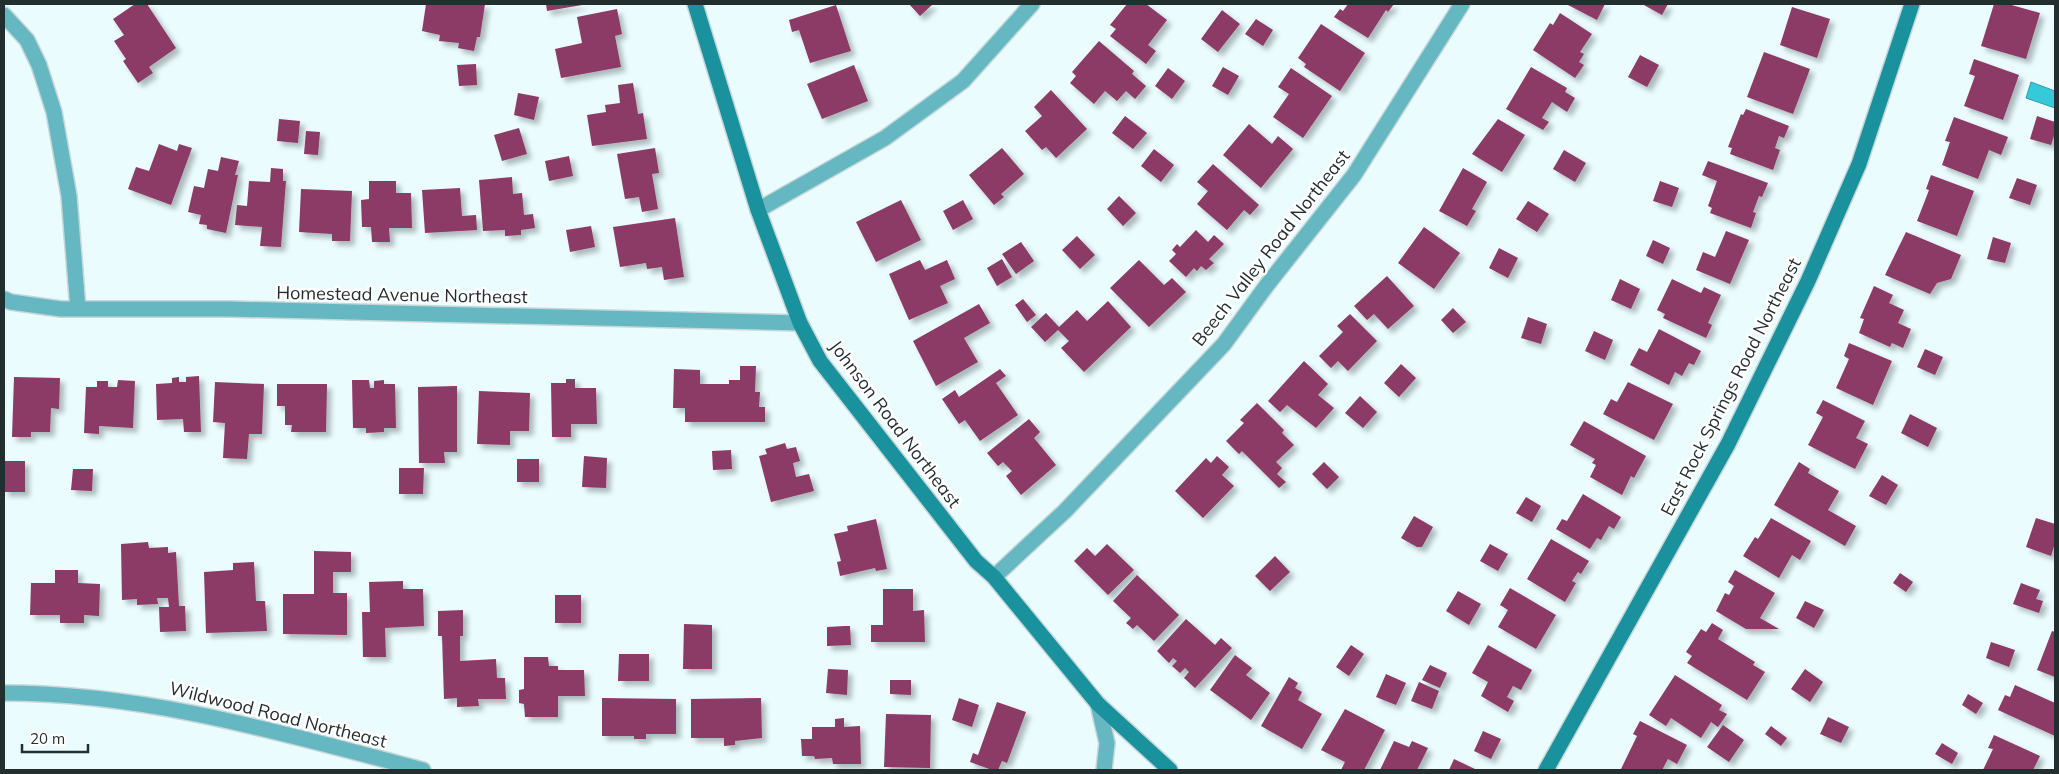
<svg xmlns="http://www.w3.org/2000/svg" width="2059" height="774" font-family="Mulish,sans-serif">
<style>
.water{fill:#34cad9;stroke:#2f9ba6}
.building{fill:#8b3a65;filter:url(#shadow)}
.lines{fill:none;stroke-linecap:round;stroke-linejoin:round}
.street-casing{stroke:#c6d7d9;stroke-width:18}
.secondary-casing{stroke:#c6d7d9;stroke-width:18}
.street{stroke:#65b7c1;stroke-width:15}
.secondary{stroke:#1a929e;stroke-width:15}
.labels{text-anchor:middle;stroke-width:5;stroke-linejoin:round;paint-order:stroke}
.street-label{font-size:18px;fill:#232e2f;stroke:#fff}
</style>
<defs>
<filter id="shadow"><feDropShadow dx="4.5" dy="4.5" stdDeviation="2.5" flood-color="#0004"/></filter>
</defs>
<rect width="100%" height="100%" fill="#eafcfe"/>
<!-- water -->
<path class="water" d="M2031,82l24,9v17l-29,-10z"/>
<!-- building -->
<path class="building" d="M135,4h12l29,44 -27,19 4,6 -15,10 -15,-22 3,-2 -12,-18 10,-6 -11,-16z
M426,4h59l-5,33h-3l-3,14 -16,-3 1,-5 -20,-2 1,-6 -18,-4z
M546,4h36v1l-35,6z
M909,4h24l-13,12z
M1127,4h19l21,16 -19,25 8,6 -10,13 -36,-28 6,-7 -6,-4z
M1348,4h46l-6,8 -2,-2 -18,28 -34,-21 6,-8 3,2z
M1566,4h39l-8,16z
M1642,4h26l-6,11z
M1994,4h14l32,9 -14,46 -45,-13z
M836,5l15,46 -41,12 -11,-33 -7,2 -3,-12z
M1792,7l38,12 -13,39 -37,-13z
M617,9l5,25 -7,2 6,31 -60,11 -6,-29 27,-6 -5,-26z
M1222,10l18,14 -22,28 -17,-13z
M1560,13l32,21 -12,18 4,2 -5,8 5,3 -9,13 -42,-28 17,-27 3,2z
M1256,19l17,11 -10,16 -18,-12z
M1321,24l44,29 -25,38 -36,-24 2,-3 -8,-6z
M1099,41l35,30 -2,3 14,12 -11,13 -9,-8 -9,10 -12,-10 -11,13 -24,-21 6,-7 -4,-4z
M1764,52l46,17 -17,45 -46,-17z
M1640,55l19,10 -12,22 -19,-10z
M1974,59l45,16 -16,45 -39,-14 11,-30 -6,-2z
M476,64l1,21 -18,1 -2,-21z
M854,65l14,36 -46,18 -15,-35z
M1223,67l16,9 -11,19 -16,-9z
M1531,67l36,21 -2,4 10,6 -8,14 -15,-10 -10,16 7,4 -6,8 -37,-21z
M1168,68l17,13 -13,18 -17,-13z
M1291,68l41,28 -29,42 -30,-21 16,-23 -11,-7z
M633,83l5,31 5,-1 4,26 -55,7 -5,-31 19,-3 -1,-7 15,-2 -2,-18z
M1051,90l36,39 -31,29 -10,-11 -4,3 -17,-19 17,-15 -8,-9z
M518,93l21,4 -5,23 -20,-5z
M1746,109l43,17 -5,12 -5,-2 -4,12 5,2 -7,20 -43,-16 2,-6 -4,-1 13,-33 2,1z
M1125,116l22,17 -14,16 -21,-16z
M2037,116l18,6v11l-4,12 -21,-6z
M1954,117l54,20 -7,18 -12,-5 -11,29 -36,-14 8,-23 -5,-1z
M279,119l21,2 -2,22 -21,-2z
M1498,119l27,16 -23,37 -30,-18z
M1249,124l23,20 6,-8 15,13 -32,39 -38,-33z
M519,128l8,26 -25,7 -8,-26z
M306,131l14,1 -2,23 -14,-1z
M159,144l18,7 2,-7 13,4 -21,57 -43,-16 8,-22 13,4z
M655,148l4,25 -7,1 6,35 -16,3 -3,-15 -14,2 -8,-45z
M1002,148l22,26 -23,20 3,3 -10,8 -25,-30z
M1154,149l20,16 -13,17 -20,-16z
M1564,150l22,13 -11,19 -22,-13z
M569,156l4,20 -24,5 -4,-20z
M221,157l18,4 -4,14h3l-12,58 -19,-4v-4l-8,-1 2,-9 -13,-3 6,-26 10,2 4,-19 10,2z
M1708,161l60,22 -6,14 -3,-1 -6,16 3,1 -5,15 -41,-15 2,-5 -4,-2 9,-25 -15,-6z
M1213,164l46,41 -9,10 -6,-5 -17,20 -30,-26 11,-13 -11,-9z
M271,168l12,1v12h3l-5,66 -21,-1 2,-19 -27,-2 2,-20 10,1 2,-25 21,1z
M1463,168l24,14 -15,27 4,2 -9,15 -28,-15z
M1931,175l43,16 -17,45 -40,-15 12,-31 -3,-1z
M512,177l1,17 9,-1 2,22 9,-1 2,14 -14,2v5l-16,1v-6l-22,1 -4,-51z
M2017,178l20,7 -7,20 -21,-7z
M369,181h27v12h15l1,35h-23l1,14h-18l-1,-15h-9l-1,-27 8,-1z
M1660,181l19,7 -7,19 -19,-6z
M460,188l2,28 14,-1 1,15 -52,3 -3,-43z
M301,189l51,2 -2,50h-18v-7l-33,-2z
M1119,196l17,17 -13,13 -16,-17z
M901,200l20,40 -45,22 -20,-40z
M963,200l10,19 -20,11 -10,-19z
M1528,201l21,13 -12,18 -21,-13z
M675,218l9,59 -20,3 -2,-13 -15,2 -1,-6 -26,4 -7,-40z
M591,226l4,21 -25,5 -4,-22z
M1424,227l36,26 -26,36 -36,-26z
M1196,230l12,12 6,-7 10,9 -15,15 5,4 -8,7 -5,-4 -4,5 -3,-3 -8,9 -17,-16 7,-7 -4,-4 5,-6 3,3z
M1726,231l23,9 -19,44 -34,-14 7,-18 12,5z
M1906,232l55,23 -10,24 -14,4 -7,11 -45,-19z
M1077,236l18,19 -15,14 -18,-19z
M1993,237l18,6 -6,20 -18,-4z
M1653,240l17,8 -7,16 -17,-8z
M1021,242l13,19 -18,13 -14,-20z
M1499,248l19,10 -10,20 -19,-10z
M1002,259l10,18 -15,9 -10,-18z
M920,260l5,10 22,-10 8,19 -15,7 8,17 -39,17 -20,-46z
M1139,260l25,25 8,-7 14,14 -37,35 -39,-39z
M1387,276l27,30 -26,23 -14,-15 -7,6 -13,-14z
M1620,279l20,10 -9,20 -20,-9z
M1672,279l29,14 3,-6 17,8 -13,28 4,2 -6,13 -43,-20 2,-4 -8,-4z
M1874,286l19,9 -4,8 15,7 -6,13 13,6 -8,19 -11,-5 -2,4 -31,-14 5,-14 -4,-1z
M1023,299l13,16 -9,7 -12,-17z
M1108,301l23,26 -47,45 -23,-24 8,-7 -11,-11 -13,12 -14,-15 15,-14 13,14 18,-17 10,11z
M979,304l11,19 -26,15 14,24 -42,24 -23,-45z
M1453,308l13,14 -13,11 -12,-13z
M1350,314l27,27 -29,30 -10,-10 -7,7 -12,-12 24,-24 -6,-6z
M1528,317l19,7 -6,20 -20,-6z
M1659,329l42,22 -7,14 -5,-2 -7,13 -7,-4 -6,13 -39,-20 9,-17 8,4z
M1594,331l19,9 -8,20 -20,-9z
M1849,343l43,18 -19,44 -37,-17 13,-29 -5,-3z
M1925,349l18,8 -8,18 -18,-8z
M1304,361l24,23 -10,11 16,13 -18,20 -29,-23 -7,7 -12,-11z
M1401,364l15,14 -17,19 -15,-14z
M740,366h16l-1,26h5l-1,15h6v15h-80v-14h-12l1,-39 26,1v14h29v-4h11z
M1000,369l6,7 -10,7 22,32 -38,26 -15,-21 -6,4 -17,-25 13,-9 4,7z
M199,376l2,56h-17l-1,-13 -26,1 -1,-36 16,-1v-5l7,-1v5h7v-5z
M14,377l46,1 -1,31 -8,-1 -1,24h-19v5h-19z
M566,379h9v9h21l1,36h-26v13h-19l-1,-54h15z
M118,380l17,1 -2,47 -34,-2v8l-15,-1 2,-46h11v-6h11v6h9z
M352,380h17l1,8h4v-7l10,-1v4h11l1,44h-12v4l-18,1v-5h-13z
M215,382l49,2 -2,50h-13l-2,25 -24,-1 2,-35 -12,-1z
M1628,382l45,22 -19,36 -51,-26 8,-15 6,3z
M277,384h50l-1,48h-35l1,-7h-7v-19h-8z
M457,386v66h-13l1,11h-26l-1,-76z
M479,391l51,2 -1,38h-19v14l-33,-1z
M1360,396l17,16 -14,16 -18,-15z
M1823,400l42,21 -9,17 12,6 -13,25 -47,-24 15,-28 -7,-4z
M1257,403l27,27 -2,3 12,12 -18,17 6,6 -5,6 9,8 -7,6 -37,-37 -3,3 -13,-13 18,-18 -4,-3z
M1910,414l27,14 -9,19 -27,-14z
M1029,419l11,13 -6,6 22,27 -35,30 -15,-19 6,-5 -9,-9 -5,4 -11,-13z
M1584,421l62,35 -12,22 -3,-2 -9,19 -32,-18 6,-12 -4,-2 3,-4 -25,-14z
M785,443l2,6 9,-2 4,14 -7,2 3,14 13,-3 5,17 -43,11 -12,-46 8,-2 -2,-5z
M731,450l1,19 -19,1 -1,-19z
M584,456l23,2 -1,30 -24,-1z
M1217,456l12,11 -7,8 12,11 -31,32 -28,-27 31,-33 5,5z
M517,459h22v23h-22z
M4,461h21v31h-21z
M1324,462l15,15 -12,12 -15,-15z
M1799,462l11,7 -2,4 31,18 -11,19 28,16 -11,20 -71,-41z
M399,468h25l-1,26h-24z
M73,469h20l-1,22 -21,-1z
M1882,475l16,10 -12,20 -17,-9z
M1583,494l38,23 -7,12 -5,-3 -8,14 -4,-2 -7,11 -34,-20 6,-10 5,2z
M1526,497l15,9 -9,16 -16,-9z
M1414,516l19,11 -11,20h-5l-16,-9z
M1771,518l40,23 -11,19 -8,-5 -13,23 -36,-22 12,-19 3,2z
M2036,518l19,6v19l-4,13 -25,-9z
M876,519l11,50 -11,2 -1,-3 -35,8 -3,-14 4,-1 -7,-27 14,-3 -1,-5z
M1551,539l38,22 -8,13 -3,-2 -6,9 4,2 -11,19 -38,-23z
M148,542l1,6 19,-1v6l8,-1 3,54h6l1,25 -26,1 -1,-25h10l-1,-9h-11l1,6 -21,1v-6l-15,1 -1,-56z
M1107,544l27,26 -26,25 -34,-34 13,-13 8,8z
M1490,544l18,10 -10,17 -18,-10z
M314,551l37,1v20h-18v21h14v42l-64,-1v-40h31z
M1275,556l15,16 -20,19 -15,-15z
M254,562l2,39h9l2,30 -61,2 -2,-61 29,-2v-7z
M55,570h23v13l22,1 -1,32 -15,-1v8h-24v-8h-30l1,-32h24z
M1735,570l40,23 -15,25 19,11h-33l-30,-18 9,-18 4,2 5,-9 -6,-4z
M1900,573l13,9 -7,10 -13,-9z
M1137,575l42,40 -25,26 -17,-16 -4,4 -7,-6 5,-5 -18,-17z
M403,581v8h20l1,37 -39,2 1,29h-23l-1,-45h8l-1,-30z
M2021,583l19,7 -4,9 7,2 -4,12 -26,-9z
M1510,588l46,27 -20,34 -38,-22 10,-17 -8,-5z
M883,589h30v22l11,-1 1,32h-54v-17h12z
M1458,591l23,13 -12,21 -23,-14z
M555,595h26v28h-26z
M1805,601l19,9 -10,18 -18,-10z
M463,610v26h-3v25l36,-2 1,19h8l1,21h-28l1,7 -22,1v-9l-13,1 -2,-63h-4v-25z
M1186,619l29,26 6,-7 11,10 -37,40 -11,-10 5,-6 -4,-4 -5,5 -8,-7 5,-5 -4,-3 -4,5 -12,-12z
M1712,623l11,7 -5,9 37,23 -2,3 12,7 -18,28 -60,-37 5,-7 -6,-4 15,-23 5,3z
M684,624l28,1v44h-29z
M845,626h5l1,19 -24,1v-19z
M2052,631l3,1v45l-18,-7z
M1991,642l24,8 -6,17 -23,-9z
M1351,645l13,9 -15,22 -13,-9z
M1488,645l44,25 -11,20 -8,-4 -6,11 7,4 -6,11 -27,-16 7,-14 -16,-9z
M619,654h30v27h-31z
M1235,655l17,13 -6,7 24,18 -19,27 -41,-30z
M524,657h24l1,9h9v4h26l1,26h-27v21h-33l-1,-13 -5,-1v-13l5,-1z
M1430,665l17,8 -7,15 -18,-8z
M828,669l20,1 -1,25 -21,-2z
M1805,669l18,13 -13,20 -19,-13z
M1386,674l20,9 -10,22 -20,-8z
M1675,675l47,30 -3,5 8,4 -9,13 -7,-5 -10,16 -30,-20 -5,8 -17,-11z
M1289,677l9,6 -3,5 7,4 -4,8 24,14 -20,35 -41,-23z
M890,680h21v15l-21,-1z
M1419,682l20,9 -7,18 -21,-8z
M2015,685l40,18v33l-57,-26 7,-15 5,2z
M1968,694l15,9 -7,11 -14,-9z
M602,698l74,1v35h-30v5h-12v-3h-32z
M761,698l1,40 -27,3v4l-11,1v-8h-33v-39z
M959,698l20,7 -7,22 -20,-7z
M997,702l29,10 -19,51 -5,-2 -4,9h-6l-22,-8 3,-9 5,2z
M1345,709l40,21 -21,40h-23l4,-8 -24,-12z
M886,714l45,1 -1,53 -46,-1z
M1828,717l21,10 -8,16 -21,-9z
M844,718v9l16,-1 1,38h-28l-1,-6 -17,1 -1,-3h-12l-1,-17h11v-12h23v-8z
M1640,721l47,24 -10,19 -9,-5 -6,11 -41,-1 16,-33 -4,-2z
M1723,725l21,15 -15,22 -22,-15z
M1771,726l16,12 -6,8 -16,-12z
M1483,731l18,8 -10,20 -17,-8z
M1994,735l46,21 -7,14h-50l10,-21 -5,-1z
M1394,741l15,6 3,-6 16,7 -11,22h-37z
M1942,743l16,10 -6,11 -17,-10z
M1454,759l23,11h-28z"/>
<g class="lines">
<defs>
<path id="street" d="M4,15l23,25 12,25 15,47 15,84 9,113
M758,210l127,-72 78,-57 69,-77
M4,299l7,3 50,7h168l571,14
M994,577l71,-66 159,-167 43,-59 87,-110 108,-171
M4,693c144,0 281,41 419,77
M1098,704l9,39 -3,27"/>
<path id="secondary" d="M695,4l63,206 42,113 20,38 156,200 18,16 104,127 72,66
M1546,770l182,-326 80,-163 51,-117 53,-160"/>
</defs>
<!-- street casing -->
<use href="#street" class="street-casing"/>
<!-- secondary casing -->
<use href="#secondary" class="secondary-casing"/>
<!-- street -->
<use href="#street" class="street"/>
<!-- secondary -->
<use href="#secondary" class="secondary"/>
</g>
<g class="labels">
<!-- street labels -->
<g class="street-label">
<text transform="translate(1271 248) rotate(-52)" y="6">Beech Valley Road Northeast</text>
<text transform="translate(402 295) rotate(1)" y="6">Homestead Avenue Northeast</text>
<text transform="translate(1731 387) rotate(-63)" y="6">East Rock Springs Road Northeast</text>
<text transform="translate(895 424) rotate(53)" y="6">Johnson Road Northeast</text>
<text transform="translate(278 715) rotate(14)" y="6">Wildwood Road Northeast</text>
</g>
</g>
<!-- border -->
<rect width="2059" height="774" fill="none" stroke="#232e2f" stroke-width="10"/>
<!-- scale -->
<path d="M22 744v8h66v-8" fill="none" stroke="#232e2f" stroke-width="2.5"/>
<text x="30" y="744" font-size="15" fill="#232e2f" stroke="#ffffff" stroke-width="4" paint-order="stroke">20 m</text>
</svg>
